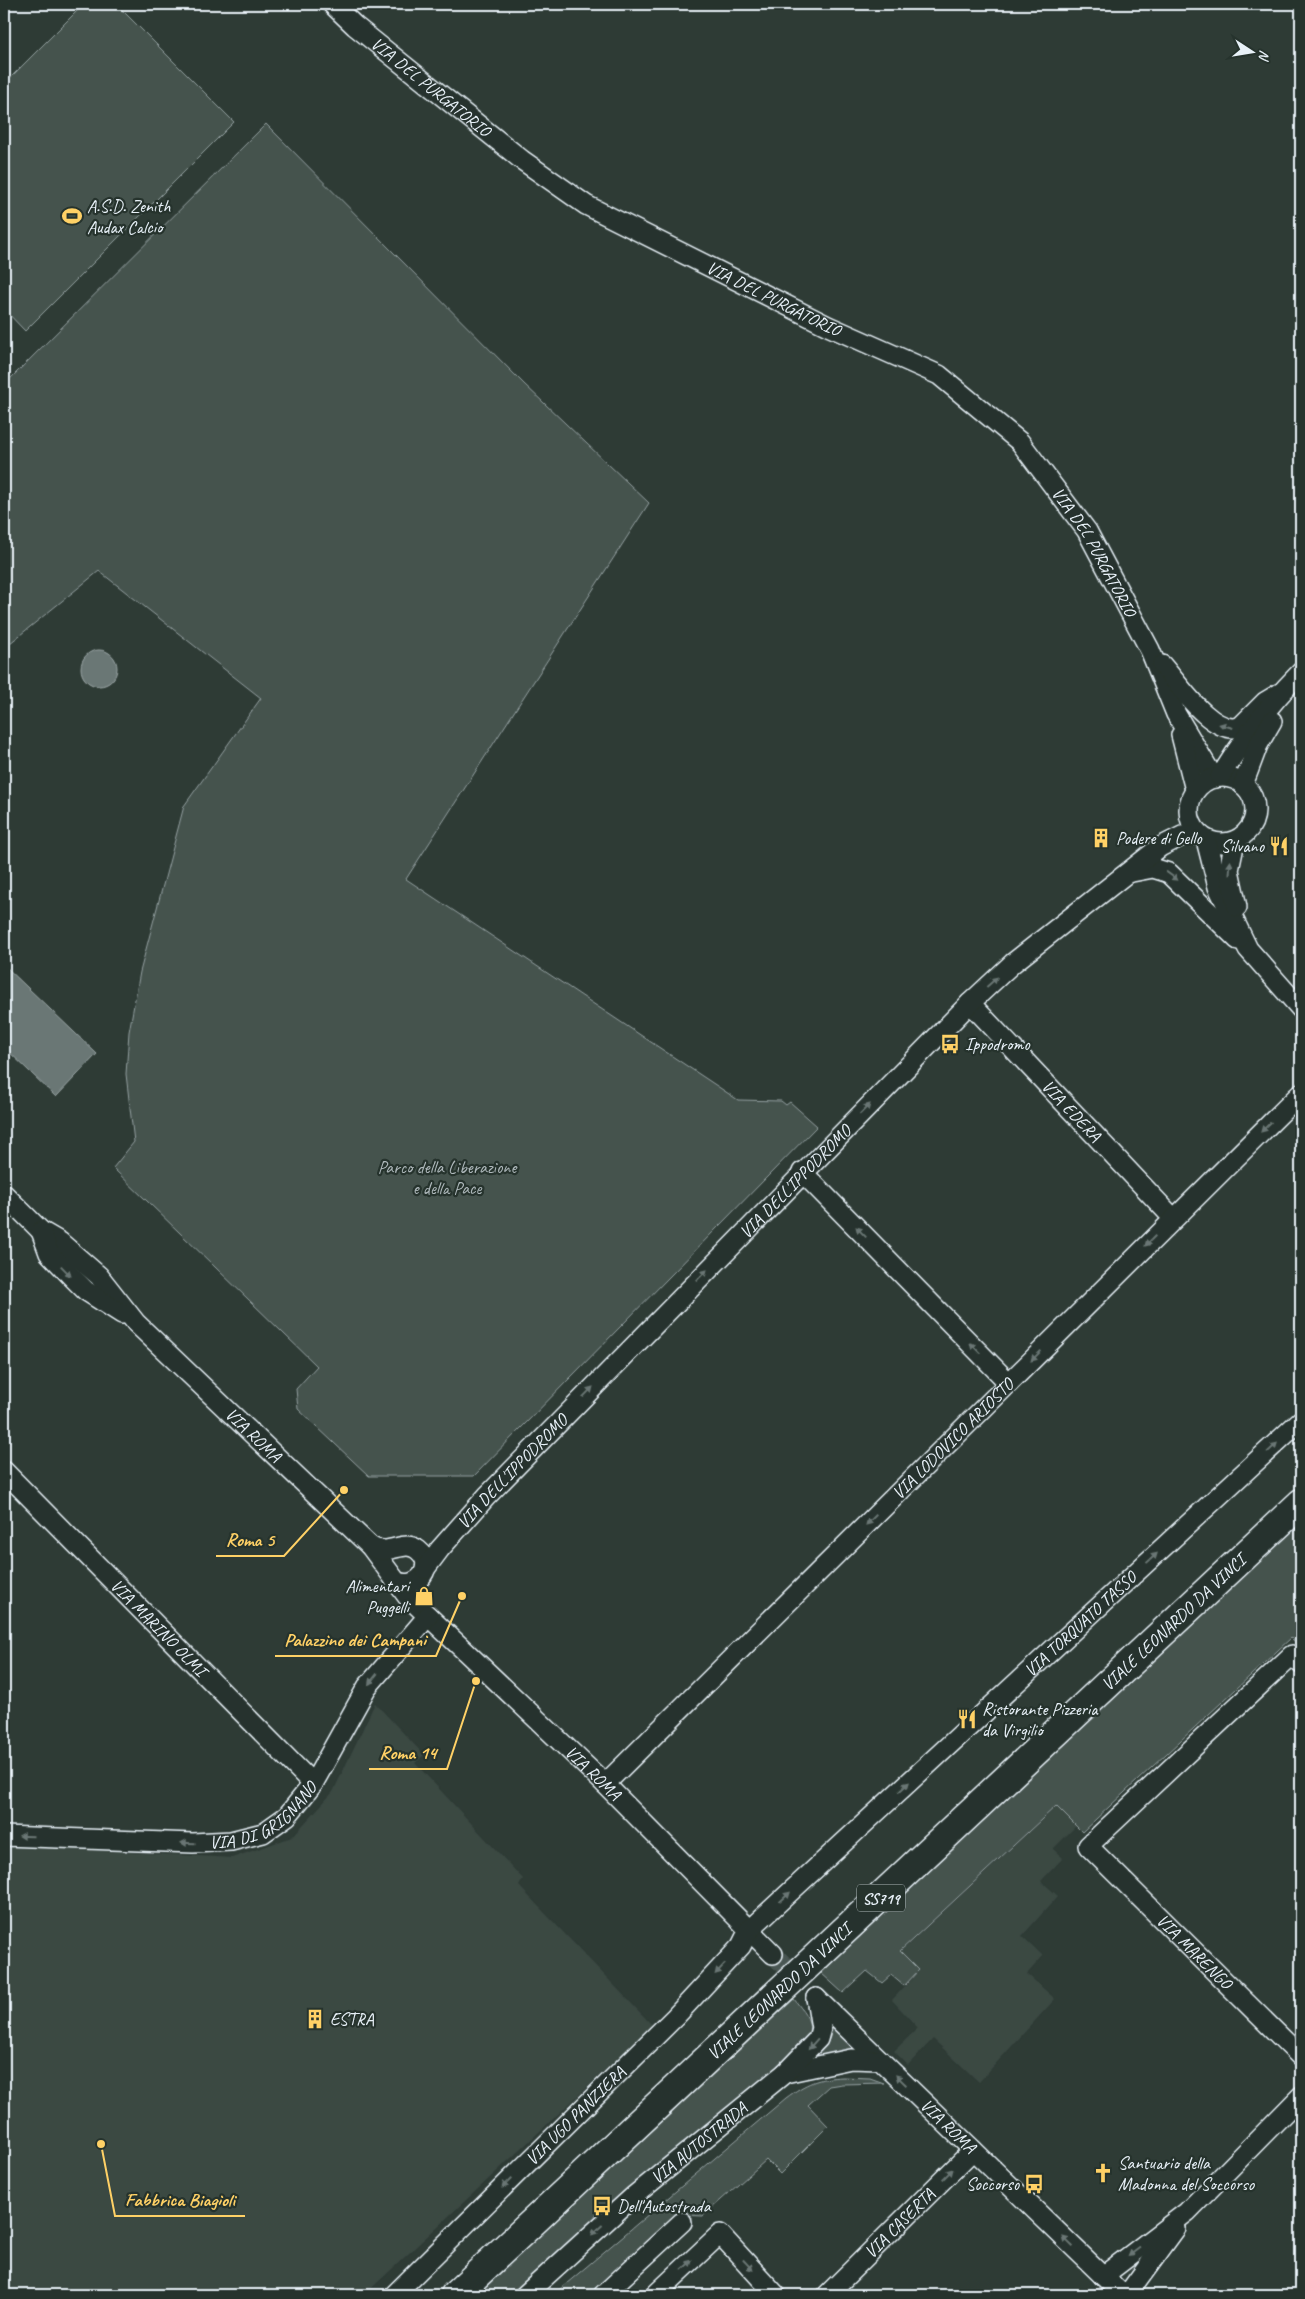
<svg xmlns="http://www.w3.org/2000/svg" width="1305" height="2299" font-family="Caveat,sans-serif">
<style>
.built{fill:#3b4843}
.green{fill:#45524e;stroke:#96a2a3}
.water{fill:#6b7775;stroke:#9da8a9}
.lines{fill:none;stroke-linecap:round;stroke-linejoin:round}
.minor-tunnel{stroke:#4a5652;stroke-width:19;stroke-dasharray:19 9;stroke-linecap:butt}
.minor-casing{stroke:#e8f1f8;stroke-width:22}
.highway-casing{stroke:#e8f1f8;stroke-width:31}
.minor{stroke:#26332d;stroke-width:19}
.highway{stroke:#26332d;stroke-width:28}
.oneway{fill:#6a7674}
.labels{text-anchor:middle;stroke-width:4.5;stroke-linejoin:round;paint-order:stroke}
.shield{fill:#26332d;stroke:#aeb8bb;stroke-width:1}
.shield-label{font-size:16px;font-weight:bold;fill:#e8f1f8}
.street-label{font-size:18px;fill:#e8f1f8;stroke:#26332d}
.poi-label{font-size:18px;fill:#e8f1f8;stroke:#26332d;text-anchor:start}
.park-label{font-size:18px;fill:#afb9bc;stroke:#26332d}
.leader{fill:none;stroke:#ffd166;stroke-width:2}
.callout-dot{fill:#ffd166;stroke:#26332d;stroke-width:2}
.callout-label{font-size:19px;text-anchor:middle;font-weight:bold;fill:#ffd166;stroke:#26332d;stroke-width:4.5;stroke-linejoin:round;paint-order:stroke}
</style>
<rect width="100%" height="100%" fill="#2e3b35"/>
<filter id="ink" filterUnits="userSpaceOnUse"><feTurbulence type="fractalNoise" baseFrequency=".02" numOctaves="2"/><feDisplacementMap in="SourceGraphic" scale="10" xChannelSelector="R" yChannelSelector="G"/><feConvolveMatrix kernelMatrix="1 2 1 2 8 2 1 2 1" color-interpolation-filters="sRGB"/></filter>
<g filter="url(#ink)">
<!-- built -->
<path class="built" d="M375,1703l49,52 -9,8 108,116 -4,7 134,140 -289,269h-360v-450l228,13 60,-21 41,-45z
M1057,1806l19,20 -23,23 10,9 -22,23 17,15 -36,40 21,20 -16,18 28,25 -76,83 -46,-43 -25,26 -14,-14 24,-23 -26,-28 27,-29 -19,-19z"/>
<!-- green -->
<path class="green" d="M84,4h32l118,118 -209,209 -21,-22v-225z
M266,124l258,260 125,119 -243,376 332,221 43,1 5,4 4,-3 27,24 -343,350h-105l-71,-67 -2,-20 21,-23 -204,-198 21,-26 -8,-68 3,-42 11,-60 44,-166 77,-108 -162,-127 -95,77v-263z
M1301,1523v124l-10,-9 -209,194 -26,-26 -156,145 19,19 -15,16 -13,-11 -9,8 -15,-12 -24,22 -22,-20z
M794,1999c13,17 23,26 8,47l-170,140 -122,109h-34z
M832,2020l31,33 -52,7c13,-12 23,-21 21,-40z
M843,2077l27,1 14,5 -42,1 -13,2 -21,19 20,21 -48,48 -14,-14 -63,56 -25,-1 -88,80h-37l233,-197c20,-15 32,-20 57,-21z"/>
<!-- water -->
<path class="water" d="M81 668a18 18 0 1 1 36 0a18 18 0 1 1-36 0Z
M4,965l93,89 -41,43 -52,-50z"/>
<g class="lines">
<!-- minor-tunnel -->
<path class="minor-tunnel" d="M773,1954l43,44"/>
<defs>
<g id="minor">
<path id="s1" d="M332,4l23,22 167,134 64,45 242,121 111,49 81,67 67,89 63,119 26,64 38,64"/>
<path d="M1162,665c15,17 52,74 79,61l24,-24 15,-9"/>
<path d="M1181,735l14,55"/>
<circle cx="1222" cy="810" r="33"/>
<path d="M1220,777c23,-38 50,-74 81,-105"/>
<path d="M1243,785l15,-40 14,-24"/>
<path d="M1206,840l12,47 30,62 53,60"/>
<path d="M1235,841l-6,29 8,37"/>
<path d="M1132,872l21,-4 16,5 69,67"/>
<path id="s2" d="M970,1003l203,215"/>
<path d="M802,1172l207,211"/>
<path id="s3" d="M4,1194l37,37 19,11 39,34 37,47 234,223 37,50 198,188 168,170"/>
<path d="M41,1231l8,22 21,22 16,16 36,23"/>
<path id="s4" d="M4,1471l309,313"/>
<path d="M370,1546c19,12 33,-8 48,4 19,15 0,42 -23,31"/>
<path id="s5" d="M425,1569l15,-20 47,-53 483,-493 43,-40 147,-116 22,-11 16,-2"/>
<path id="s6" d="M1301,1664l-9,-9 -204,191 213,211"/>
<path id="s7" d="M605,1784l696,-691"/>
<path id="s8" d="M4,1836l189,7 38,-2 32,-8 24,-17 26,-32 54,-97 61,-71"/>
<path id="s9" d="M816,1998l307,297"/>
<path d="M785,2073l66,-14 29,1"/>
<path d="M1103,2276l84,-64 114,-116"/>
<path id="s10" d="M394,2295l281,-278 66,-71 8,-16 552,-510"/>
<path id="s11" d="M525,2295l110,-100 150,-122 33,-34 3,-11 -5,-30"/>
<path d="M603,2295l79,-73"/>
<path d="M655,2295l65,-61 56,61"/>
<path id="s12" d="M827,2295l146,-145"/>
<path d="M1127,2295l49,-67"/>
</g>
<g id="highway">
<path id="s13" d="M455,2295l846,-792"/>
</g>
</defs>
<!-- minor casing -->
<use href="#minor" class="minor-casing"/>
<!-- highway casing -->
<use href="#highway" class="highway-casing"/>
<!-- minor -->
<use href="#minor" class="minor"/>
<!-- highway -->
<use href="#highway" class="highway"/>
</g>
<!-- one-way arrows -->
<defs><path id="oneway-solid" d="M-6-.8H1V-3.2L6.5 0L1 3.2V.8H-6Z" transform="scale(1.25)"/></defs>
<g class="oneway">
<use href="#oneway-solid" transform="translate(1226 726) rotate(-165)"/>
<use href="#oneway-solid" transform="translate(1230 868) rotate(-86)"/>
<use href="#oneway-solid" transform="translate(1172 876) rotate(36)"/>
<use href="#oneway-solid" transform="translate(992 982) rotate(-42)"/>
<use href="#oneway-solid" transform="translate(865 1109) rotate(-45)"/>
<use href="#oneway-solid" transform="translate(1266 1127) rotate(136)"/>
<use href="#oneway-solid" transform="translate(861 1232) rotate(-134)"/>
<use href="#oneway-solid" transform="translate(1150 1241) rotate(135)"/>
<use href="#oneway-solid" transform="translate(66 1271) rotate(46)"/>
<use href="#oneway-solid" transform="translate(702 1275) rotate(-46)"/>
<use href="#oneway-solid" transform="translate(975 1348) rotate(-134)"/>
<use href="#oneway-solid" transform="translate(1036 1356) rotate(135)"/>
<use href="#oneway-solid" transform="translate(588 1392) rotate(-46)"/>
<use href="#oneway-solid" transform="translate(1272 1448) rotate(-43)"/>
<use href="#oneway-solid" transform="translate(871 1520) rotate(135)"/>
<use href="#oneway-solid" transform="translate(1152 1558) rotate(-43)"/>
<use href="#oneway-solid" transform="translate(373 1679) rotate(129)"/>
<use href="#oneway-solid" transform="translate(904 1787) rotate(-43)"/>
<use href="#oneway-solid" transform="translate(26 1836) rotate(-178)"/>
<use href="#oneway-solid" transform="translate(188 1843) rotate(-179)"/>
<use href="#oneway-solid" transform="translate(785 1897) rotate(-43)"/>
<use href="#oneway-solid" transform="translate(720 1969) rotate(133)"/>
<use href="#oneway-solid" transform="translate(813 2044) rotate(131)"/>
<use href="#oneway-solid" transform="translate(901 2080) rotate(-136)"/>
<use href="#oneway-solid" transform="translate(948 2174) rotate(-45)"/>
<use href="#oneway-solid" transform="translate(507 2183) rotate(135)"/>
<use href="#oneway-solid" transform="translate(597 2230) rotate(138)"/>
<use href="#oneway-solid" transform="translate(1068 2242) rotate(-136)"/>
<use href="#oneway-solid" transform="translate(1134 2252) rotate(143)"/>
<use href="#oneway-solid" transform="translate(687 2265) rotate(-43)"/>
<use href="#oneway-solid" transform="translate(748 2265) rotate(47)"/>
</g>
</g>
<!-- icons -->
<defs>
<symbol id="stadium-bare" viewBox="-9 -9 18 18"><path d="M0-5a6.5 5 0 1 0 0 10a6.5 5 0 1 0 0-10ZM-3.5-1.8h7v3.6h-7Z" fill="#ffd166" stroke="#26332d" stroke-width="2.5" paint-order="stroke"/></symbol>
<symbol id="building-bare" viewBox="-9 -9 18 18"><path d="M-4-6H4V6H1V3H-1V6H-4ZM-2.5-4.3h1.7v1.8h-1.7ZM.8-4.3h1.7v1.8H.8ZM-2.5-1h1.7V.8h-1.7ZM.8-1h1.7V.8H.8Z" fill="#ffd166" stroke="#26332d" stroke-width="2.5" paint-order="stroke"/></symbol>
<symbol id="restaurant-bare" viewBox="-9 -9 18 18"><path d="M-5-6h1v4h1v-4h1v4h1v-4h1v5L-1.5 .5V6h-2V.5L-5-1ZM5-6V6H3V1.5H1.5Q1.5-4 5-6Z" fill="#ffd166" stroke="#26332d" stroke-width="2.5" paint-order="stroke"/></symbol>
<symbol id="bus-bare" viewBox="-9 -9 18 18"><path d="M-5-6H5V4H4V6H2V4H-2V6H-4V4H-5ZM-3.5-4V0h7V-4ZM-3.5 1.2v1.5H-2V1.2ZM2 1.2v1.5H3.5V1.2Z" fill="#ffd166" stroke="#26332d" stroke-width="2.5" paint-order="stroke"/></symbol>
<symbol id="shop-bare" viewBox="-9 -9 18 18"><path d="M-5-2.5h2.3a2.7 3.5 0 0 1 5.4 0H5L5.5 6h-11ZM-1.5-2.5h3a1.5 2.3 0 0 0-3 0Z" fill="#ffd166" stroke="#26332d" stroke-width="2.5" paint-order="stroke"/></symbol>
<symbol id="church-bare" viewBox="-9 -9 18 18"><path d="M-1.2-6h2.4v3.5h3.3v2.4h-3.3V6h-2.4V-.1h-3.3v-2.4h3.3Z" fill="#ffd166" stroke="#26332d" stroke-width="2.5" paint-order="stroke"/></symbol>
</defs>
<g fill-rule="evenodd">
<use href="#stadium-bare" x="58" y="202" width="28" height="28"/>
<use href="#building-bare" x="1087" y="824" width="28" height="28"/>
<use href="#restaurant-bare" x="1265" y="832" width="28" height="28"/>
<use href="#bus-bare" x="936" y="1030" width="28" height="28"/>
<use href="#shop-bare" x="410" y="1582" width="28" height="28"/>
<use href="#restaurant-bare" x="953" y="1705" width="28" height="28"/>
<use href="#building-bare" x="301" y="2005" width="28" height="28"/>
<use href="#church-bare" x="1089" y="2159" width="28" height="28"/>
<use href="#bus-bare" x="1020" y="2170" width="28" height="28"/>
<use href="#bus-bare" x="588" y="2192" width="28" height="28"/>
</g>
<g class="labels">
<!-- shield labels -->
<rect class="shield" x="857" y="1884.5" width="48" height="27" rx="4"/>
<g class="shield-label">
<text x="881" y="1904">SS719</text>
</g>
<!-- street labels -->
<g class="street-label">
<text dy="6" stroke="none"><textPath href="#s1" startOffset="129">VIA DEL PURGATORIO</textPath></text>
<text dy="6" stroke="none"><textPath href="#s1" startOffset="534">VIA DEL PURGATORIO</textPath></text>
<text dy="6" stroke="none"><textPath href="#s1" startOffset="954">VIA DEL PURGATORIO</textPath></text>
<text dy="6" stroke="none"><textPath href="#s2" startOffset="148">VIA EDERA</textPath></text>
<text dy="6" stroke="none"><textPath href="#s5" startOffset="536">VIA DELL'IPPODROMO</textPath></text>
<text dy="6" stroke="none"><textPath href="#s3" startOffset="348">VIA ROMA</textPath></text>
<text dy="6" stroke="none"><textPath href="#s7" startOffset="490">VIA LODOVICO ARIOSTO</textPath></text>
<text dy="6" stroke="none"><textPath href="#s5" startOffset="131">VIA DELL'IPPODROMO</textPath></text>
<text dy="6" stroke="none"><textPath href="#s13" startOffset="984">VIALE LEONARDO DA VINCI</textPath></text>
<text dy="6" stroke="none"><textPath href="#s10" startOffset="961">VIA TORQUATO TASSO</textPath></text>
<text dy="6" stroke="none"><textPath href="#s4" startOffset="220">VIA MARINO OLMI</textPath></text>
<text dy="6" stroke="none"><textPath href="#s3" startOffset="828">VIA ROMA</textPath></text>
<text dy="6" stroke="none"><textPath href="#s8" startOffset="268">VIA DI GRIGNANO</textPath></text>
<text dy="6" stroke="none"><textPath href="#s6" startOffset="442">VIA MARENGO</textPath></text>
<text dy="6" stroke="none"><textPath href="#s13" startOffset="444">VIALE LEONARDO DA VINCI</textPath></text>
<text dy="6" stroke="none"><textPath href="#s10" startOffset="255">VIA UGO PANZIERA</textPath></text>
<text dy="6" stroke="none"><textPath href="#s9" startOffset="184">VIA ROMA</textPath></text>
<text dy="6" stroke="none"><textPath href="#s11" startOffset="231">VIA AUTOSTRADA</textPath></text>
<text dy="6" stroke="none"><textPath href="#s12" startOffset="102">VIA CASERTA</textPath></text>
</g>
<!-- poi labels -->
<g class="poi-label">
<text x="87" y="212">A.S.D. Zenith<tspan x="87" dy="21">Audax Calcio</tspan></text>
<text x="1116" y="844">Podere di Gello</text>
<text x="1264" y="852" text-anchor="end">Silvano</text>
<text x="965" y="1050">Ippodromo</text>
<text x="409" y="1592" text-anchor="end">Alimentari<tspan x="409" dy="21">Puggelli</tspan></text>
<text x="982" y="1715">Ristorante Pizzeria<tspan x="982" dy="21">da Virgilio</tspan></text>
<text x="330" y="2025">ESTRA</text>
<text x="1118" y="2169">Santuario della<tspan x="1118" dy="21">Madonna del Soccorso</tspan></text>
<text x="1019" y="2190" text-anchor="end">Soccorso</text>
<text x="617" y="2212">Dell'Autostrada</text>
</g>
<!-- park labels -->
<g class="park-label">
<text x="447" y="1173">Parco della Liberazione<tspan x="447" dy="21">e della Pace</tspan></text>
</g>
</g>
<!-- callouts -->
<path class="leader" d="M344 1490L284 1556H216M462 1596L436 1656H275M476 1681L447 1769H369M101 2144L115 2216H245"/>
<g class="callout-dot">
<circle cx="344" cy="1490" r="5"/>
<circle cx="462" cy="1596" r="5"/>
<circle cx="476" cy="1681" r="5"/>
<circle cx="101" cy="2144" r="5"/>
</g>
<g class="callout-label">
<text x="250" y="1546">Roma 5</text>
<text x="355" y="1646">Palazzino dei Campani</text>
<text x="408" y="1759">Roma 14</text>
<text x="180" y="2206">Fabbrica Biagioli</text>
</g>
<!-- margin -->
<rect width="1305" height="2299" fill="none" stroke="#26332d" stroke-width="20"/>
<rect x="10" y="10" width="1285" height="2279" fill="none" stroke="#e8f1f8" stroke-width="2" filter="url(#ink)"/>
<!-- north arrow -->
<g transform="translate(1252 52) rotate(102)" stroke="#26332d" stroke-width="4" paint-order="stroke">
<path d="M0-4L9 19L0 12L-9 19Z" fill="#e8f1f8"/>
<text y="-8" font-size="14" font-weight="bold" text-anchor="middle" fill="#e8f1f8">N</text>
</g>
</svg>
